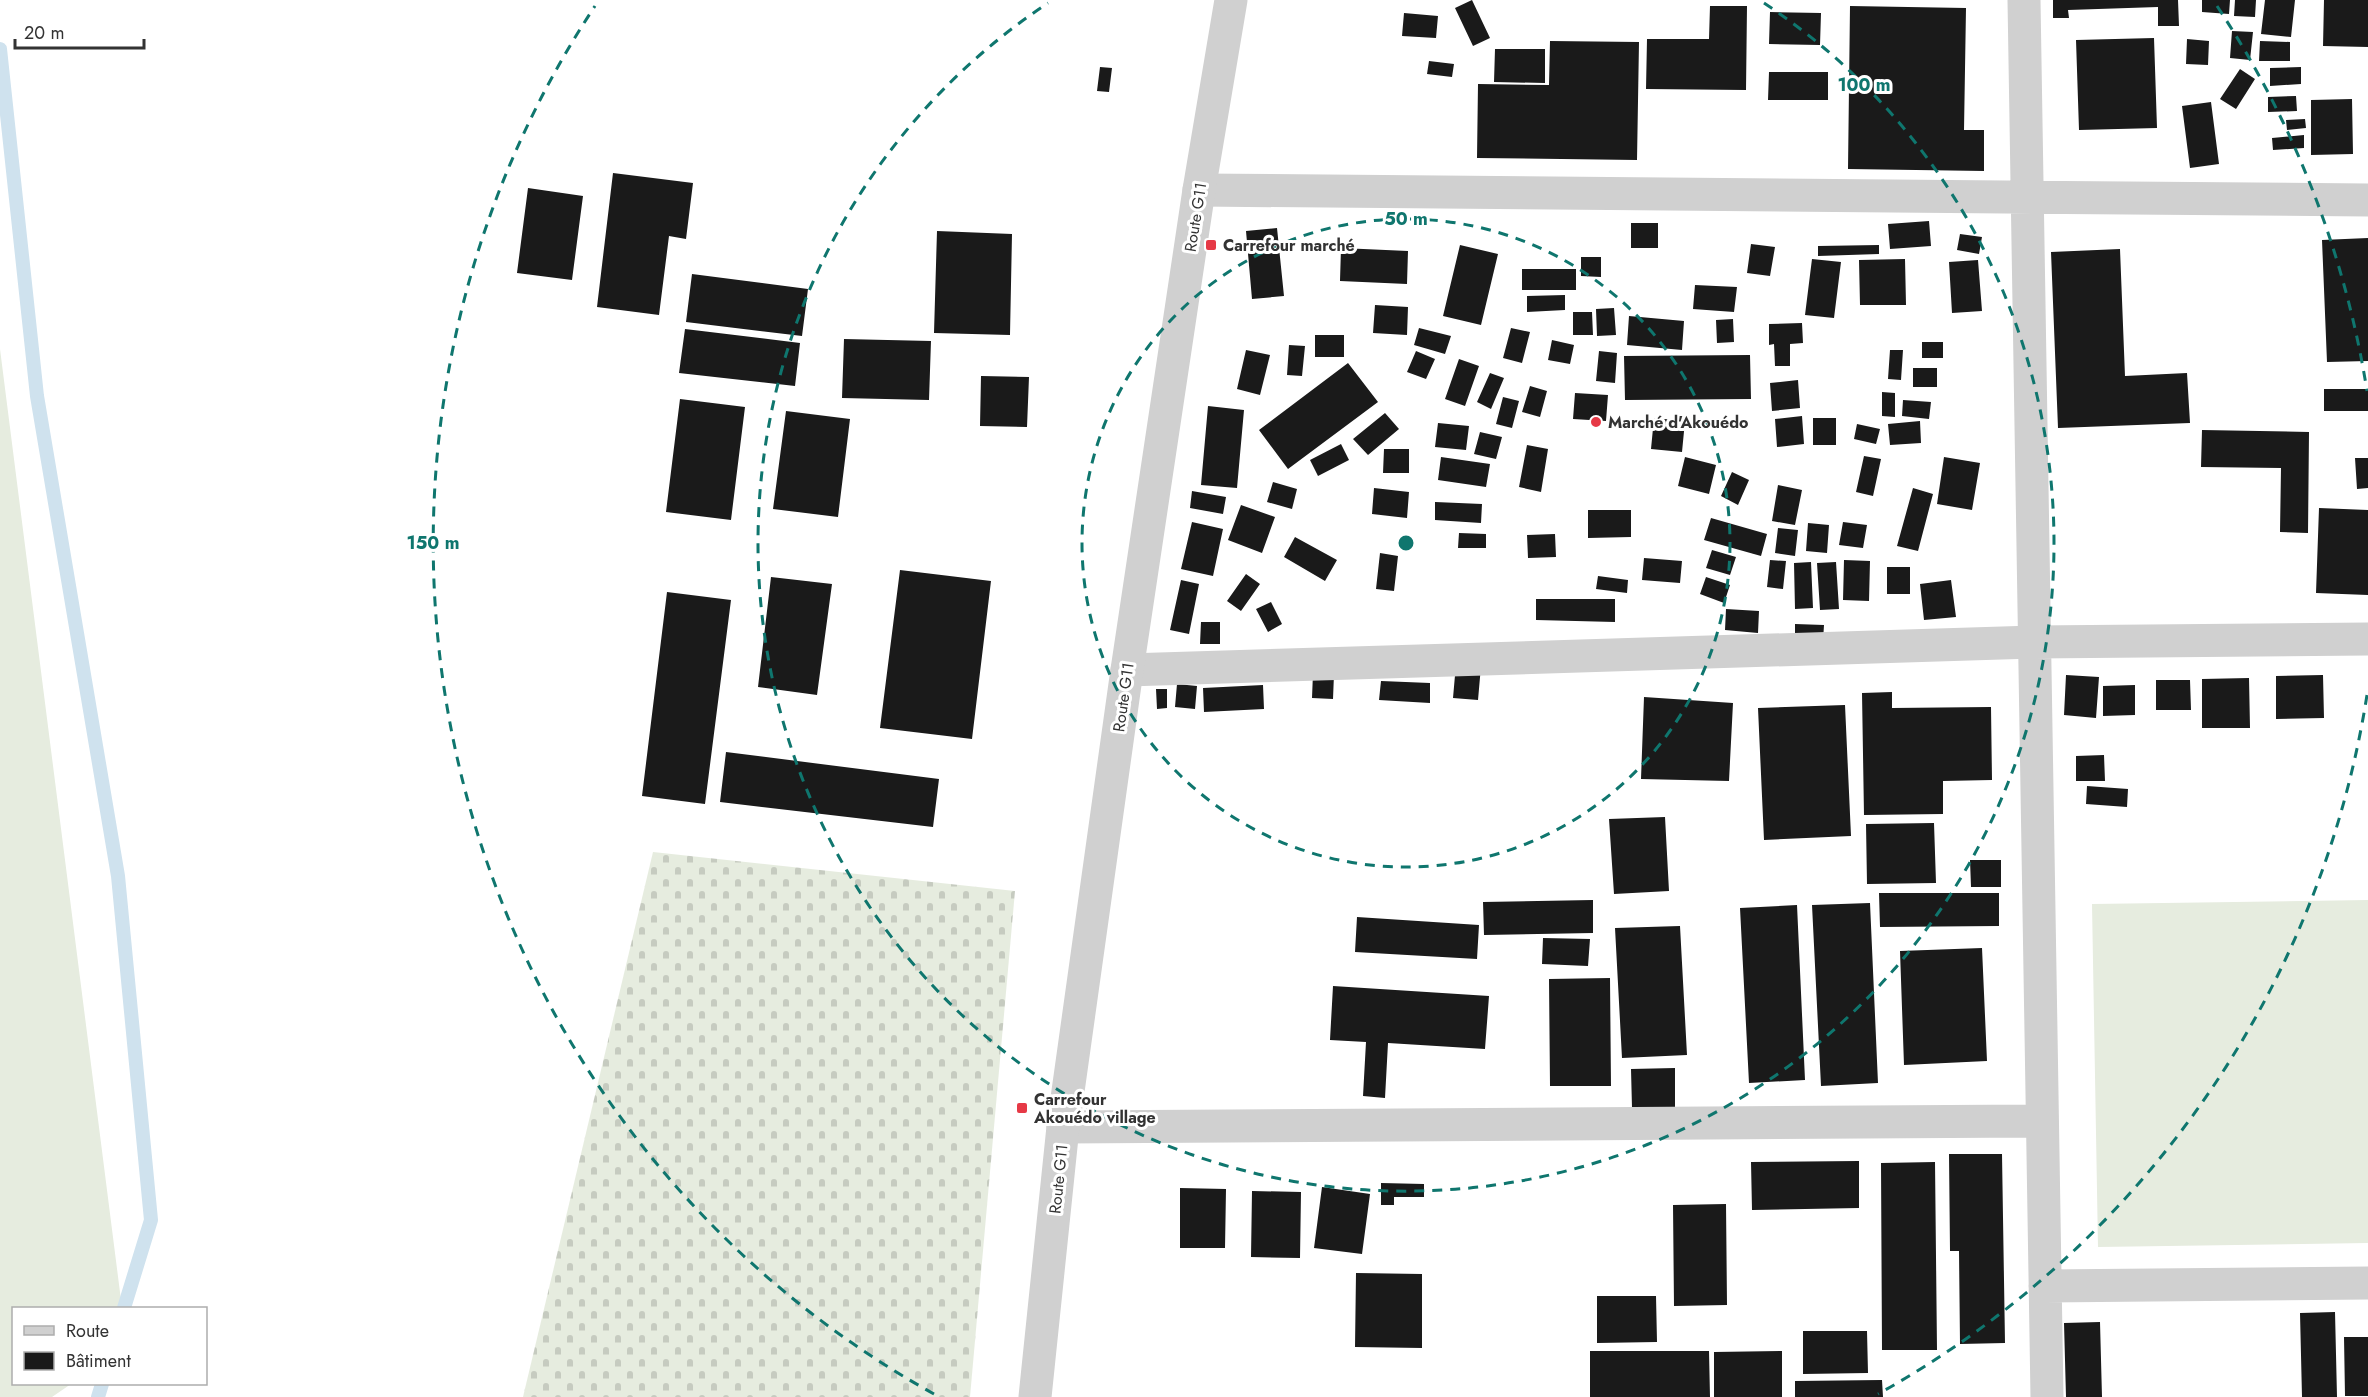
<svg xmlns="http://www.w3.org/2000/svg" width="2368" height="1397" font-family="Jost,sans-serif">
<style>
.grass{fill:#e6ecdf}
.cemetery{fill:url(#cemetery-stones)}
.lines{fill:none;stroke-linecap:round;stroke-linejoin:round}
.stream{stroke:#cfe2ee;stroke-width:14}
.building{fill:#1a1a1a}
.minor{stroke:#d0d0d0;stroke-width:33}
.tertiary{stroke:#d0d0d0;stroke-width:33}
.ring{fill:none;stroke:#0f766e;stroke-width:3;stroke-dasharray:10 8}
.poi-dot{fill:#e63946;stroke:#fff;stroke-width:2}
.labels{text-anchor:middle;stroke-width:6;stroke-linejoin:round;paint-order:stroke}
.street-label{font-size:16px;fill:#333;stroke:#fff}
.poi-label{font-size:16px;font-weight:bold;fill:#333;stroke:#fff;text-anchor:start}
.centre{fill:#0f766e;stroke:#fff;stroke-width:3}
.ring-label{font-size:18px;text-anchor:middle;font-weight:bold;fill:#0f766e;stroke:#fff;stroke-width:6;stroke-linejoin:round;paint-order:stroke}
</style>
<defs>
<pattern id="cemetery-stones" width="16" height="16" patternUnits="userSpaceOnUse" patternTransform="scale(1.5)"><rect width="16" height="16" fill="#e6ecdf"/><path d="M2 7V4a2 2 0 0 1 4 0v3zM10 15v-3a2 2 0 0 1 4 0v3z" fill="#c6cbc0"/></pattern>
</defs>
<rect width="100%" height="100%" fill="#fff"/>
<!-- grass -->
<path class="grass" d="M0,349l122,959h-108v76h57l-19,13h-52z
M2368,900v343l-270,4 -6,-343z"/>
<!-- cemetery -->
<path class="cemetery" d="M653,852l362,39 -45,506h-447z"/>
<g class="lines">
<!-- stream -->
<path class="stream" d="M0,49l37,347 81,480 33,344 -27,88
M98,1397l4,-13"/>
</g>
<!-- building -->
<path class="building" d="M1472,0l18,38 -17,8 -18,-38z
M2053,0h125l1,26h-21v-19l-90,3 1,8h-16z
M2202,0h28l-1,14 -27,-2z
M2235,0h21l-1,17 -21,-1z
M2265,0h30l-4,37 -30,-3z
M2324,0h44v47l-45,-1z
M1710,6h37l-1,84 -100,-1 1,-50h62z
M1850,6l116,2 -2,122h20v41l-136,-2z
M1770,12l51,1 -1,32 -51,-1z
M1404,13l34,3 -2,22 -34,-2z
M2232,31l21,1 -3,28 -20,-2z
M2154,38l3,90 -78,2 -3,-90z
M2187,39l22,2 -1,24 -22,-1z
M1550,41l89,1 -2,118 -160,-2 1,-74 71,1z
M2260,41l30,1v19h-31z
M1495,49h50v34l-51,-1z
M1429,61l25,3 -2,13 -25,-3z
M1100,67l12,1 -3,24 -12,-1z
M2301,67v17l-31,2v-18z
M2240,69l15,10 -19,30 -16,-10z
M1769,72h59v28h-60z
M2296,96l1,15 -29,1v-15z
M2352,99l1,55 -42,1v-55z
M2211,102l8,62 -29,4 -8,-62z
M2305,119l1,9 -19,2 -1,-10z
M2304,135v13l-31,2 -1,-12z
M613,173l80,10 -7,56 -17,-3 -10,79 -62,-8z
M528,188l55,8 -11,84 -55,-7z
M1929,221l2,25 -41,3 -2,-25z
M1631,223h27v25h-27z
M1277,228l7,68 -32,3 -6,-68z
M937,231l75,3 -2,101 -76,-2z
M1960,234l22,3 -3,17 -22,-4z
M2368,238v123l-41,1 -5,-122z
M1751,244l24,3 -5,29 -23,-3z
M1460,245l38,9 -17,71 -38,-9z
M1879,245v9l-61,2v-10z
M1341,248l67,3 -1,33 -67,-3z
M2120,249l5,127 62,-3 3,50 -132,5 -7,-176z
M1581,257h20v20l-20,-1z
M1812,259l29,3 -7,56 -29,-3z
M1905,259l1,46h-46l-1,-45z
M1978,260l4,51 -30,2 -3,-51z
M1522,269h54v21h-54z
M692,274l116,15 -6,47 -116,-14z
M1695,285l42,2 -3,25 -41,-3z
M1565,295v15l-38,2v-16z
M1375,305l33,2 -1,28 -34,-2z
M1614,308l2,27 -19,1 -1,-27z
M1573,312h19l1,23h-20z
M1629,316l55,5 -2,29 -55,-5z
M1733,319l1,23 -17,1 -1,-23z
M1802,323l1,20 -13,1v22h-15l-1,-22 -5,1v-21z
M1419,328l32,8 -6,18 -31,-9z
M1511,328l19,4 -8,31 -19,-5z
M685,329l115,14 -5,43 -116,-13z
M1315,335h29v22h-29z
M844,339l87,2 -2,59 -87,-2z
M1552,340l22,5 -4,19 -22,-4z
M1922,342h21v16h-21z
M1289,345l16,1 -3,30 -15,-1z
M1246,350l24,5 -10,40 -23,-6z
M1890,350h13l-2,30 -13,-1z
M1416,351l19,8 -9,20 -19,-7z
M1599,351l18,2 -2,30 -19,-2z
M1750,355l1,44 -126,1 -1,-44z
M1459,359l20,7 -14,40 -20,-7z
M1348,363l30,39 -90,67 -29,-39z
M1913,368h24v19h-24z
M1490,373l14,5 -13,31 -14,-7z
M981,376l48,1 -2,50 -47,-1z
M1798,380l2,28 -28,3 -2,-28z
M1530,386l17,5 -7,26 -18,-5z
M2324,389h44v22h-44z
M1882,392l13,1v24l-13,-1z
M1575,393l33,2 -2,26 -33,-2z
M1503,397l16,4 -7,27 -16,-4z
M680,399l65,8 -14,113 -65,-8z
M1903,400l28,2 -2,17 -27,-3z
M1208,406l36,4 -7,78 -36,-3z
M786,411l64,8 -12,98 -65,-8z
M1385,413l14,16 -31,26 -15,-16z
M1802,416l2,28 -27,3 -2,-28z
M1654,418l31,3 -3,31 -31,-3z
M1813,418h23v27h-23z
M1920,421l1,22 -31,2 -2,-21z
M1438,423l31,3 -3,24 -31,-3z
M1857,424l23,5 -4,15 -22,-5z
M2202,430l107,2 -1,101 -28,-1 1,-64 -80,-1z
M1480,432l22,5 -6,22 -22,-5z
M1341,444l8,16 -31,16 -8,-16z
M1527,445l21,4 -7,43 -22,-5z
M1384,449h25v24h-26z
M1864,456l17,3 -8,37 -17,-4z
M1441,457l49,7 -4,23 -48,-7z
M1685,457l31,8 -7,29 -31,-8z
M1944,457l36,6 -8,47 -35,-6z
M2355,458h13v30l-11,1z
M1732,472l17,8 -11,25 -17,-9z
M1273,482l24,7 -5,20 -25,-7z
M1778,485l24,5 -7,35 -23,-4z
M1374,488l35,4 -2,26 -35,-4z
M1913,488l20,6 -15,57 -21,-5z
M1192,491l34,6 -3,17 -33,-6z
M1435,502l47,2 -1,19 -46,-3z
M1241,505l34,12 -13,36 -34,-13z
M2319,508l49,2v85l-52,-2z
M1588,510h43v27l-43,1z
M1711,518l56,16 -6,22 -57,-16z
M1192,522l31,7 -10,47 -32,-7z
M1843,522l24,3 -4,23 -24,-3z
M1808,523l21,2 -2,28 -21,-2z
M1778,528l20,2 -3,26 -20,-3z
M1459,533l27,1v14h-28z
M1555,534l1,23 -28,1 -1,-23z
M1295,537l42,23 -12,21 -41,-24z
M1712,550l24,7 -6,18 -24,-7z
M1380,553l18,3 -4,35 -18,-2z
M1644,558l38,3 -2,22 -38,-3z
M1770,560l16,1 -3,28 -16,-2z
M1844,560l26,1 -1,40 -26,-1z
M1811,562l2,46 -18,1 -1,-46z
M1836,562l3,47 -19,1 -3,-47z
M1887,567h23v27h-23z
M900,570l91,11 -19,158 -92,-11z
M1246,574l14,10 -19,27 -14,-10z
M1598,576l30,4 -1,13 -31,-4z
M771,577l61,7 -15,111 -59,-8z
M1706,577l24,8 -6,18 -24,-9z
M1181,580l18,4 -10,50 -19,-4z
M1951,580l5,37 -32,3 -4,-36z
M667,592l64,8 -26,204 -63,-8z
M1536,599h79v23l-79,-2z
M1271,602l11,22 -14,8 -12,-23z
M1726,609l33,2 -1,22 -33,-3z
M1201,622h19v22h-20z
M1795,624l29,1 -1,16 -28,-1z
M1456,664l25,2 -3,34 -25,-2z
M1313,673l21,1 -1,25 -21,-1z
M2066,675l33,2 -3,41 -32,-3z
M2323,675l1,43 -48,1v-43z
M2249,678l1,50h-48v-49z
M2156,680h34l1,30h-35z
M1381,681l49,2v20l-51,-3z
M1177,684l20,2 -2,23 -20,-2z
M1263,685l1,24 -60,3 -1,-24z
M2135,685v30l-32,1v-30z
M1156,689h11v19l-10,1z
M1892,692v16l99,-1 1,73 -49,1v33l-79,1 -2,-122z
M1644,697l89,6 -4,78 -88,-2z
M1845,705l6,131 -87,4 -6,-132z
M726,752l213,27 -6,48 -213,-25z
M2104,755l1,26h-29v-25z
M2087,786l41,3 -1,18 -41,-3z
M1665,817l4,74 -55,3 -5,-75z
M1934,823l2,60 -69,1 -1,-60z
M1970,860h31v27h-30z
M1879,893h120v33l-119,1z
M1593,900v33l-109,2 -1,-33z
M1870,903l8,180 -57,3 -9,-181z
M1797,905l8,175 -56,3 -9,-175z
M1357,917l122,8 -2,34 -122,-7z
M1680,926l7,129 -65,3 -7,-130z
M1543,938l47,1 -2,27 -46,-2z
M1982,948l5,113 -83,4 -4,-114z
M1610,978l1,108h-61l-1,-107z
M1333,986l156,10 -4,53 -97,-6 -3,55 -22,-2 3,-54 -36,-2z
M1675,1068v40h-43l-1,-39z
M1949,1154h53l3,189 -45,1 -1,-93h-9z
M1859,1161v47l-107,2 -1,-48z
M1935,1162l2,188h-55l-1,-187z
M1381,1183l43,1v13h-30v8h-13z
M1322,1187l48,7 -8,60 -48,-6z
M1180,1188l46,1 -1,59h-45z
M1252,1191l49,1 -1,66 -49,-1z
M1726,1204l1,101 -53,1 -1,-101z
M1356,1273l66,1v74l-67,-1z
M1597,1296h59l1,46 -60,1z
M2335,1312l2,85h-35l-2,-84z
M2100,1322l2,75h-36l-2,-74z
M1803,1331h64l1,42 -65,1z
M2344,1337h24v59h-23z
M1590,1351h119l1,46h-120z
M1782,1351v46h-68v-45z
M1882,1380l1,17h-88v-16z"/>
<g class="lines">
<!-- minor -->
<path class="minor" d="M2024,0l23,1397
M1199,190l1169,10
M1127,670l907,-28 334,-3
M1063,1127l979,-6
M2045,1286l323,-3"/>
<!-- tertiary -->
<path class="tertiary" d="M1035,1397l28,-270 64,-457 72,-480 32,-190"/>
</g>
<!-- distance rings -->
<g class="ring">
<circle cx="1406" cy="543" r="324"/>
<path d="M1764 3A648 648 0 1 1 1048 3"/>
<path d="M2367 695A973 973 0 0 1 1878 1394M934 1394A973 973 0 0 1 595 6M2217 6A973 973 0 0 1 2367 391"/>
</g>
<!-- markers -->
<g class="poi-dot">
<rect x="1205" y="239" width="12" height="12" rx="3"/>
<circle cx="1596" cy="422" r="6"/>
<rect x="1016" y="1102" width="12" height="12" rx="3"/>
</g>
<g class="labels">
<!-- street labels -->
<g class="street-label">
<text transform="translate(1195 217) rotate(-81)" y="6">Route G11</text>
<text transform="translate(1123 697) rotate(-82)" y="6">Route G11</text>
<text transform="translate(1058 1179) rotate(-84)" y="6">Route G11</text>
</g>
<!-- poi labels -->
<g class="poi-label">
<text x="1223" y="251">Carrefour marché</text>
<text x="1608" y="428">Marché d'Akouédo</text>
<text x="1034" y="1105">Carrefour<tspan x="1034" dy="18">Akouédo village</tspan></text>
</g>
</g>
<circle cx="1406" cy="543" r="9" class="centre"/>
<g class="ring-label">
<text x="1864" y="91">100 m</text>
<text x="1406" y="225">50 m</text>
<text x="433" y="549">150 m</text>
</g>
<!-- legend -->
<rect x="12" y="1307" width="195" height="78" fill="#ffffff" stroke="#adadad" stroke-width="1.5"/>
<rect x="24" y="1326" width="30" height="9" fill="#d0d0d0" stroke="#adadad" stroke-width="1.5"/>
<text x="66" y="1337" font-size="18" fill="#333333">Route</text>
<rect x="24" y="1352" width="30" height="18" fill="#1a1a1a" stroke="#adadad" stroke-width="1.5"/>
<text x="66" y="1367" font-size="18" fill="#333333">Bâtiment</text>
<!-- scale -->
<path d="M15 39v9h129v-9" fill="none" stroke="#333333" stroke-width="3"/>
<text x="24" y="39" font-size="18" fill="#333333" stroke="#ffffff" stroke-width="4.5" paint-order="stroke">20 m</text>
</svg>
